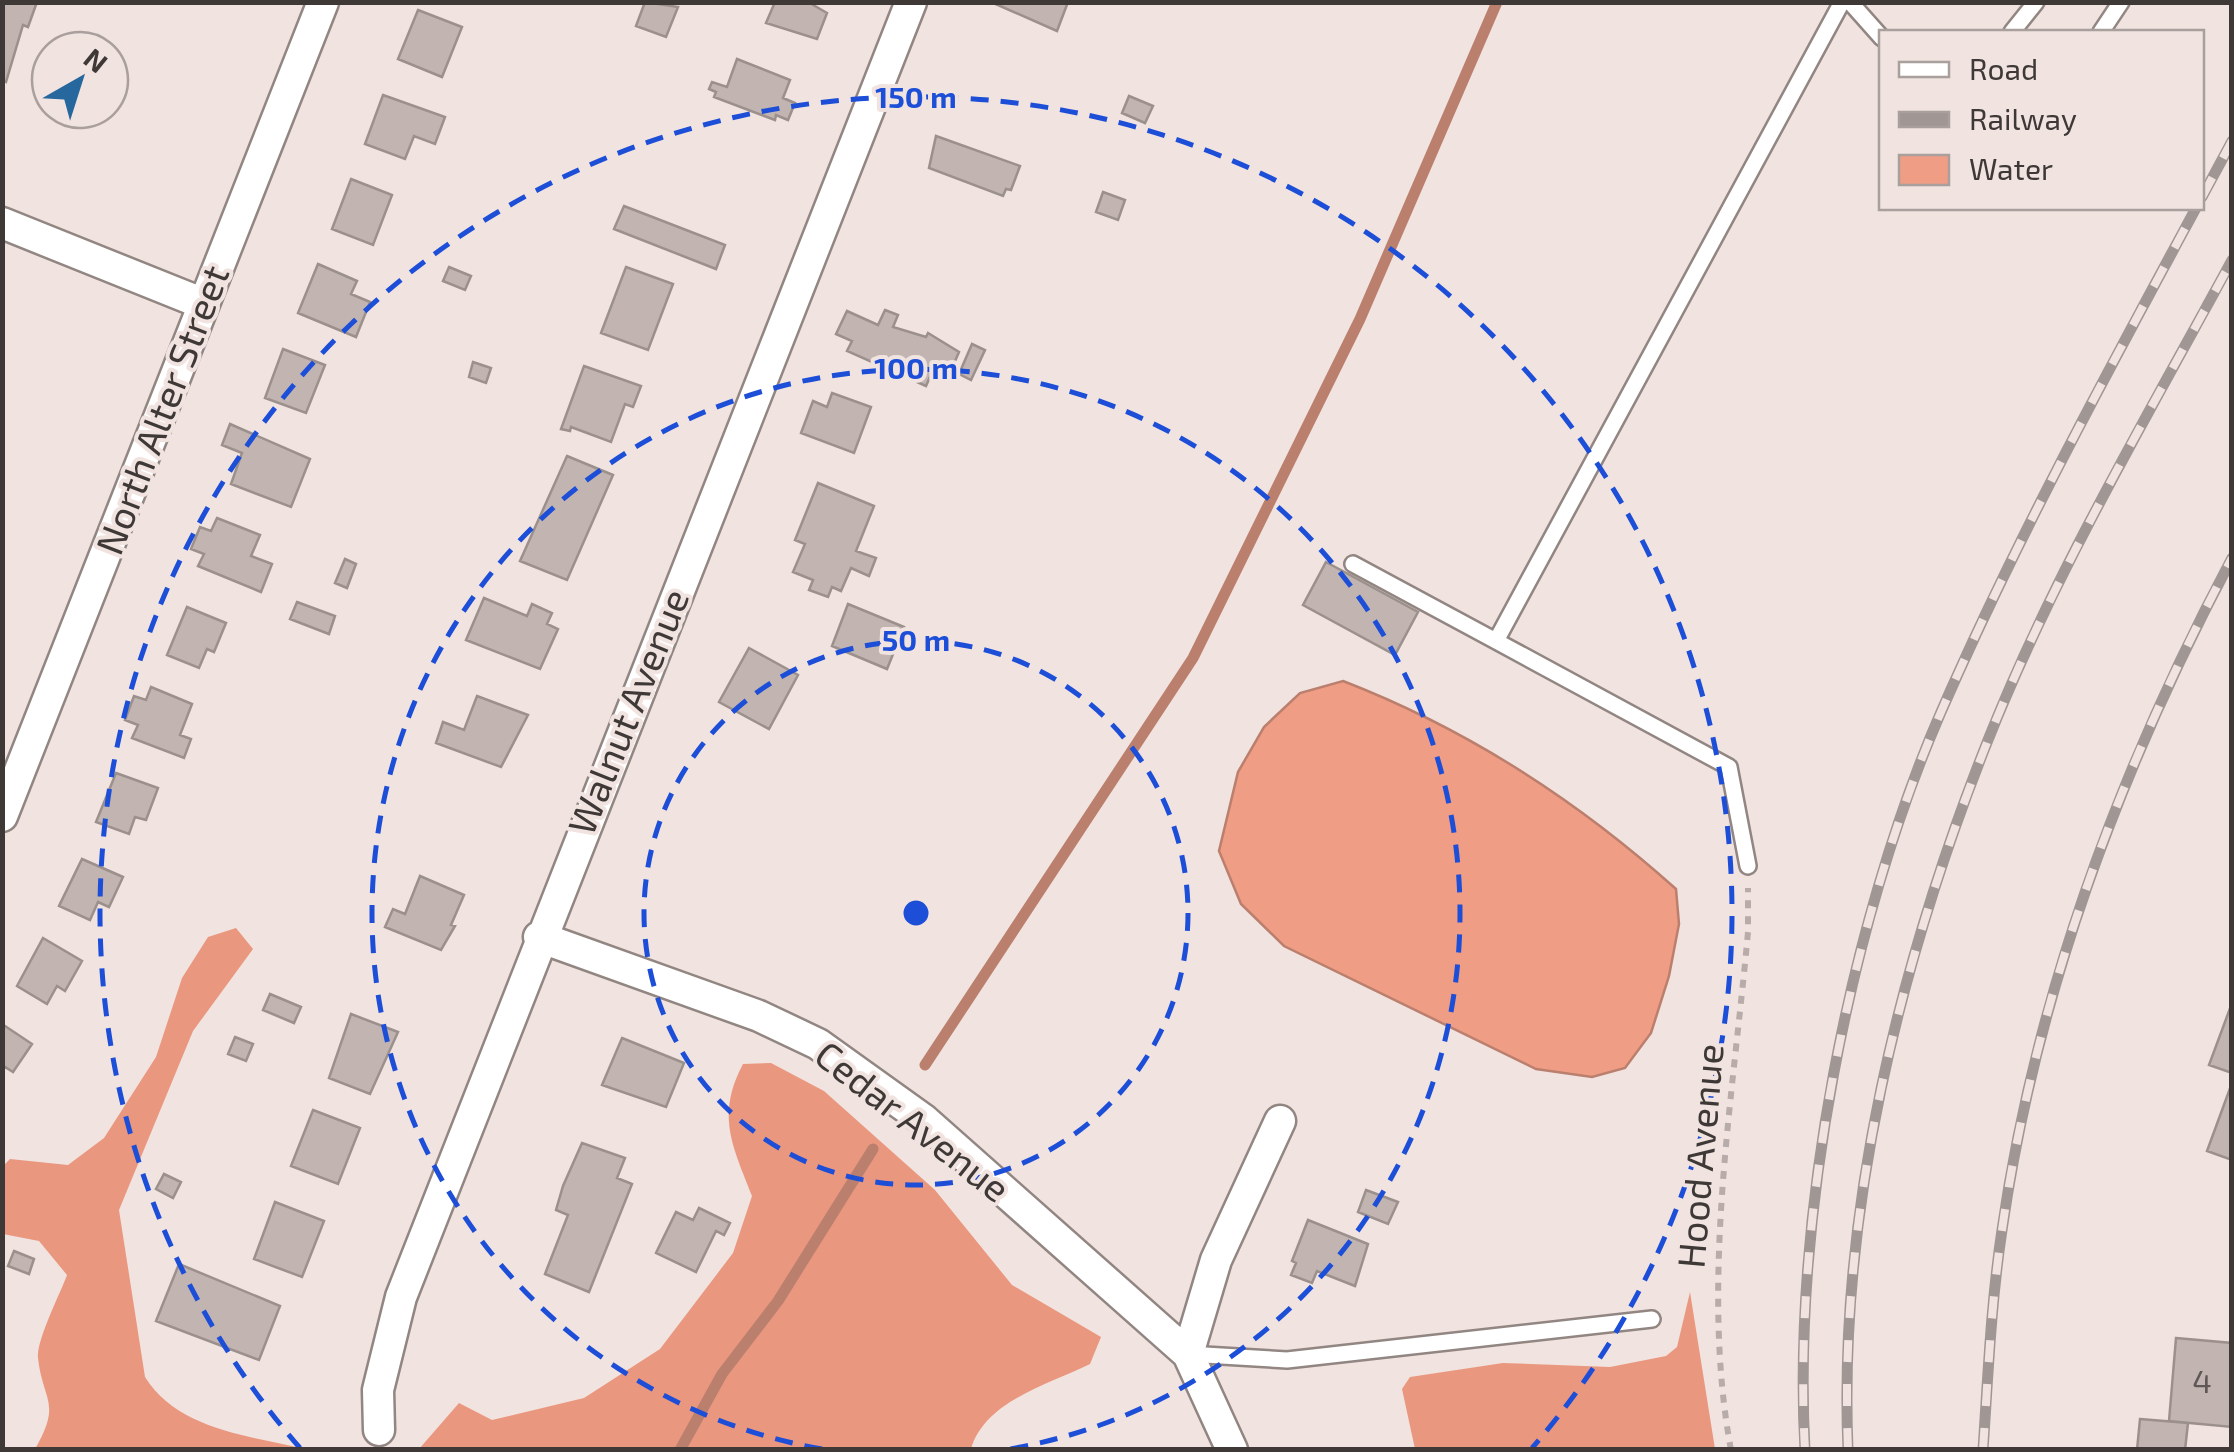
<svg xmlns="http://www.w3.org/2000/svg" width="2234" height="1452" font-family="'Exo 2',sans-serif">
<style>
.forest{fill:#ea977f}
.water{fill:#f09d85;stroke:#bb7f6e;stroke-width:2.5}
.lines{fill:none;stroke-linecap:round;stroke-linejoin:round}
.stream{stroke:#bb7f6e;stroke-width:11}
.building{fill:#c2b5b1;stroke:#9c908c;stroke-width:2.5}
.lane-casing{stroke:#928682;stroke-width:20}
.street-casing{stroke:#928682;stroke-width:35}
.path{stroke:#b7aca9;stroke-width:6;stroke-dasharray:8 8;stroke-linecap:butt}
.lane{stroke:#fff;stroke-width:15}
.street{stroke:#fff;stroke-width:30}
.rail-casing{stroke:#a09693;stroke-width:11}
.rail{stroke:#f1e3df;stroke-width:8;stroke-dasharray:22;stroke-linecap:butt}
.ring{fill:none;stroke:#1d4ed8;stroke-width:5;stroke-dasharray:18 12}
.labels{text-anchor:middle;stroke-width:8;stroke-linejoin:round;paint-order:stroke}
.number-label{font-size:32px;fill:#5f5856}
.street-label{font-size:38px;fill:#3e3937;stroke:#f1e3df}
.centre{fill:#1d4ed8;stroke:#f1e3df;stroke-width:5}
.ring-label{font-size:30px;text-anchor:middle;font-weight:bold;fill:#1d4ed8;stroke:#f1e3df;stroke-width:8;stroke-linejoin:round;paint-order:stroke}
</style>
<rect width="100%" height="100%" fill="#f1e3df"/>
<!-- forest -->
<path class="forest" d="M236,928l17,21 -60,82 -74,179 26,167c32,52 104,59 160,72h-270c27,-47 8,-47 3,-91 -2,-17 22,-64 29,-83l-28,-34 -36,-7v-68l7,-7 58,6 36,-27 52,-81 26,-79 26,-41z
M771,1063l53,28 111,99 77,95 89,52 -11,27c-41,20 -105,37 -119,85h-552l40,-46 33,17 92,-22 76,-49 73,-96 19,-57c-20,-51 -36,-81 -9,-132z
M1690,1292l25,157h-300l-13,-60 8,-12 93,-14 107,4 56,-11 11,-9z"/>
<!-- water -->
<path class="water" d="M1343,681c124,48 235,120 333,208l3,35 -10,52 -18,57 -26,35 -33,9 -56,-8 -252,-123 -43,-42 -22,-53 19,-79 26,-45 36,-34z"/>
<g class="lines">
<!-- stream -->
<path class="stream" d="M925,1065l268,-407 167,-339 137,-317
M680,1450l42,-76 56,-73 95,-152"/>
</g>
<!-- building -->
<path class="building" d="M2,2h35l-9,25 -5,-2 -17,57 -4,-2z
M645,2l33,5 -12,30 -30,-11z
M775,2h33l19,11 -10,26 -51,-16z
M991,2h77l-11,29z
M418,10l44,17 -20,50 -44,-18z
M737,59l53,21 -7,18 12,5 -7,17 -12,-5 -1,5 -61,-23 2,-5 -7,-3 3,-7 15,5z
M383,95l62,22 -10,27 -21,-8 -9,23 -40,-15z
M1129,96l24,10 -8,17 -23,-10z
M936,136l84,30 -9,24 -5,-1 -3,7 -74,-28z
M351,179l41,16 -19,50 -41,-16z
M1103,192l22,8 -7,20 -22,-8z
M624,206l101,39 -9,24 -102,-40z
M318,264l39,17 -6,13 19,8 -14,35 -58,-24z
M449,267l22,9 -6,14 -22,-9z
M626,267l47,17 -25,66 -47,-17z
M885,310l13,5 -5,12 33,10 2,-4 31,19 -11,25 -15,-7 -7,16 -79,-35 5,-10 -16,-7 11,-23 31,14z
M972,344l13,6 -14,30 -12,-6z
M283,349l42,16 -19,48 -41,-15z
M473,362l18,6 -5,15 -17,-6z
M584,366l57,20 -8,21 -8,-3 -14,38 -40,-15 -1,4 -9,-2z
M832,393l39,14 -17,46 -53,-20 12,-32 14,6z
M230,424l80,35 -19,48 -60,-23 11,-31 -20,-8z
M567,456l46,19 -46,105 -47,-19z
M818,483l56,23 -18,45 20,7 -7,18 -18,-8 -10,23 -9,-4 -4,10 -19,-7 4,-10 -20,-8 12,-28 -10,-4z
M217,518l43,17 -9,21 21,8 -11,28 -63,-26 6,-12 -13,-5 9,-22 11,4z
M345,559l11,5 -9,24 -12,-5z
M1326,562l92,50 -23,43 -92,-50z
M484,598l43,18 5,-12 20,9 -5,11 11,5 -18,40 -74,-29z
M297,602l38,14 -6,18 -39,-15z
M848,604l56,23 -17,42 -55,-23z
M187,607l39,16 -12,29 -7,-3 -8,19 -32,-13z
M749,648l49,27 -29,54 -50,-27z
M151,687l41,17 -12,31 11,4 -7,19 -52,-20 6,-13 -13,-5 9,-24 12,4z
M477,696l51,19 -27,52 -65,-24 7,-21 21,8z
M116,773l42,15 -12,32 -11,-3 -6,17 -33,-12z
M82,859l41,18 -14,30 -11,-5 -8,18 -31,-14z
M420,876l44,19 -13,30 4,1 -14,24 -56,-23 8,-18 12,5z
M43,938l39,23 -17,30 -8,-5 -10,18 -30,-18z
M270,994l31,13 -7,16 -31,-13z
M2232,1003v70l-23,-8z
M351,1014l47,18 -28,62 -41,-16z
M2,1024l30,20 -19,28 -8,-5 -3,4z
M235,1037l18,7 -7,17 -18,-7z
M622,1038l62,25 -18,44 -64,-22z
M2232,1083v77l-25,-9z
M313,1110l47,18 -22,56 -47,-18z
M582,1143l43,15 -8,20 15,6 -43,108 -44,-18 23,-59 -12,-5 7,-24z
M164,1174l17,8 -8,16 -17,-9z
M1366,1190l32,12 -10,22 -30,-12z
M275,1202l49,19 -22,56 -48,-18z
M699,1208l31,15 -6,12 -8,-4 -20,41 -40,-19 20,-41 17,8z
M1308,1220l60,24 -13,42 -38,-15 -5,12 -21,-8 5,-12 -4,-2z
M14,1251l20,8 -5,15 -21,-8z
M179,1264l101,42 -21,54 -103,-39z
M2176,1338l56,5v84l-63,-6z
M2140,1419l48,4 -3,27h-48z"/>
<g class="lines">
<defs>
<path id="lane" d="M1850,2l32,36
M2012,32l24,-30
M2101,32l20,-30
M1353,564l143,77
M1748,866l-19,-99 -233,-126 346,-639
M1188,1354l99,6 365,-41"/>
<path id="street" d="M2,223l202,81
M2,816l321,-814
M539,937l220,79 59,28 106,76 264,234
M379,1430l-1,-40 23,-93 510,-1295
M1232,1450l-44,-96 28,-94 64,-139"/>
</defs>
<!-- lane casing -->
<use href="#lane" class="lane-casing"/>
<!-- street casing -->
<use href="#street" class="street-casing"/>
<!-- path -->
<path class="path" d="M1731,1450c-31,-166 2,-351 17,-518v-44"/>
<!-- lane -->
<use href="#lane" class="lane"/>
<!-- street -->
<use href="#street" class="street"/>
<defs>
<path id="rail" d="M2202,197l30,-56
M1805,1450c-13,-230 44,-527 136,-738 75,-172 166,-339 255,-504
M1848,1450c-10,-240 52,-489 140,-710 66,-166 159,-323 244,-480
M1983,1450c5,-74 8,-147 19,-220 34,-237 118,-461 230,-672"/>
</defs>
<!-- rail casing -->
<use href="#rail" class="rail-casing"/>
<!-- rail -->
<use href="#rail" class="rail"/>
</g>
<!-- distance rings -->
<g class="ring">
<circle cx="916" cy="913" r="272"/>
<path d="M822 1449A544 544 0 1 1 1010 1449"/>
<path d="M300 1448A816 816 0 1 1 1532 1448"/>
</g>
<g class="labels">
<!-- number labels -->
<g class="number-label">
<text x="2202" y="1393">4</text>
</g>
<!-- street labels -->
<g class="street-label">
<text transform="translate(163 410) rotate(-69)" y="13">North Alter Street</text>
<text transform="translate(629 712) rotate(-68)" y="13">Walnut Avenue</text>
<text transform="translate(912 1122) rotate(38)" y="13">Cedar Avenue</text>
<text transform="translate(1701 1156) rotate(-85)" y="13">Hood Avenue</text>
</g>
</g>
<circle cx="916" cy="913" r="15" class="centre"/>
<g class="ring-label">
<text x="916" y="108">150 m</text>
<text x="916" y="379">100 m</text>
<text x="916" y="651">50 m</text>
</g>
<!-- border -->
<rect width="2234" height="1452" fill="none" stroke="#3e3937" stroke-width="10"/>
<!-- legend -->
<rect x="1879" y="30" width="325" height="180" fill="#f1e3df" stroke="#a99f9c" stroke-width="2.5"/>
<rect x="1899" y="62" width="50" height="15" fill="#ffffff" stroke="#a99f9c" stroke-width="2.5"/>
<text x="1969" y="80" font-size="30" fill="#3e3937">Road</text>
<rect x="1899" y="112" width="50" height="15" fill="#a09693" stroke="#a99f9c" stroke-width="2.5"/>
<text x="1969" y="130" font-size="30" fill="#3e3937">Railway</text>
<rect x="1899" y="155" width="50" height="30" fill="#f09d85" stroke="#a99f9c" stroke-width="2.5"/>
<text x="1969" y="180" font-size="30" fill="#3e3937">Water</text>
<!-- north arrow -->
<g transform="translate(80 80) rotate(39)"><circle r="48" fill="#f1e3df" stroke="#a99f9c" stroke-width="2.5"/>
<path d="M0-8L18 38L0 25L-18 38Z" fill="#26689e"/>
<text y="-15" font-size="28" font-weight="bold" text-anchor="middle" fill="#3e3937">N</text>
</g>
</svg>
